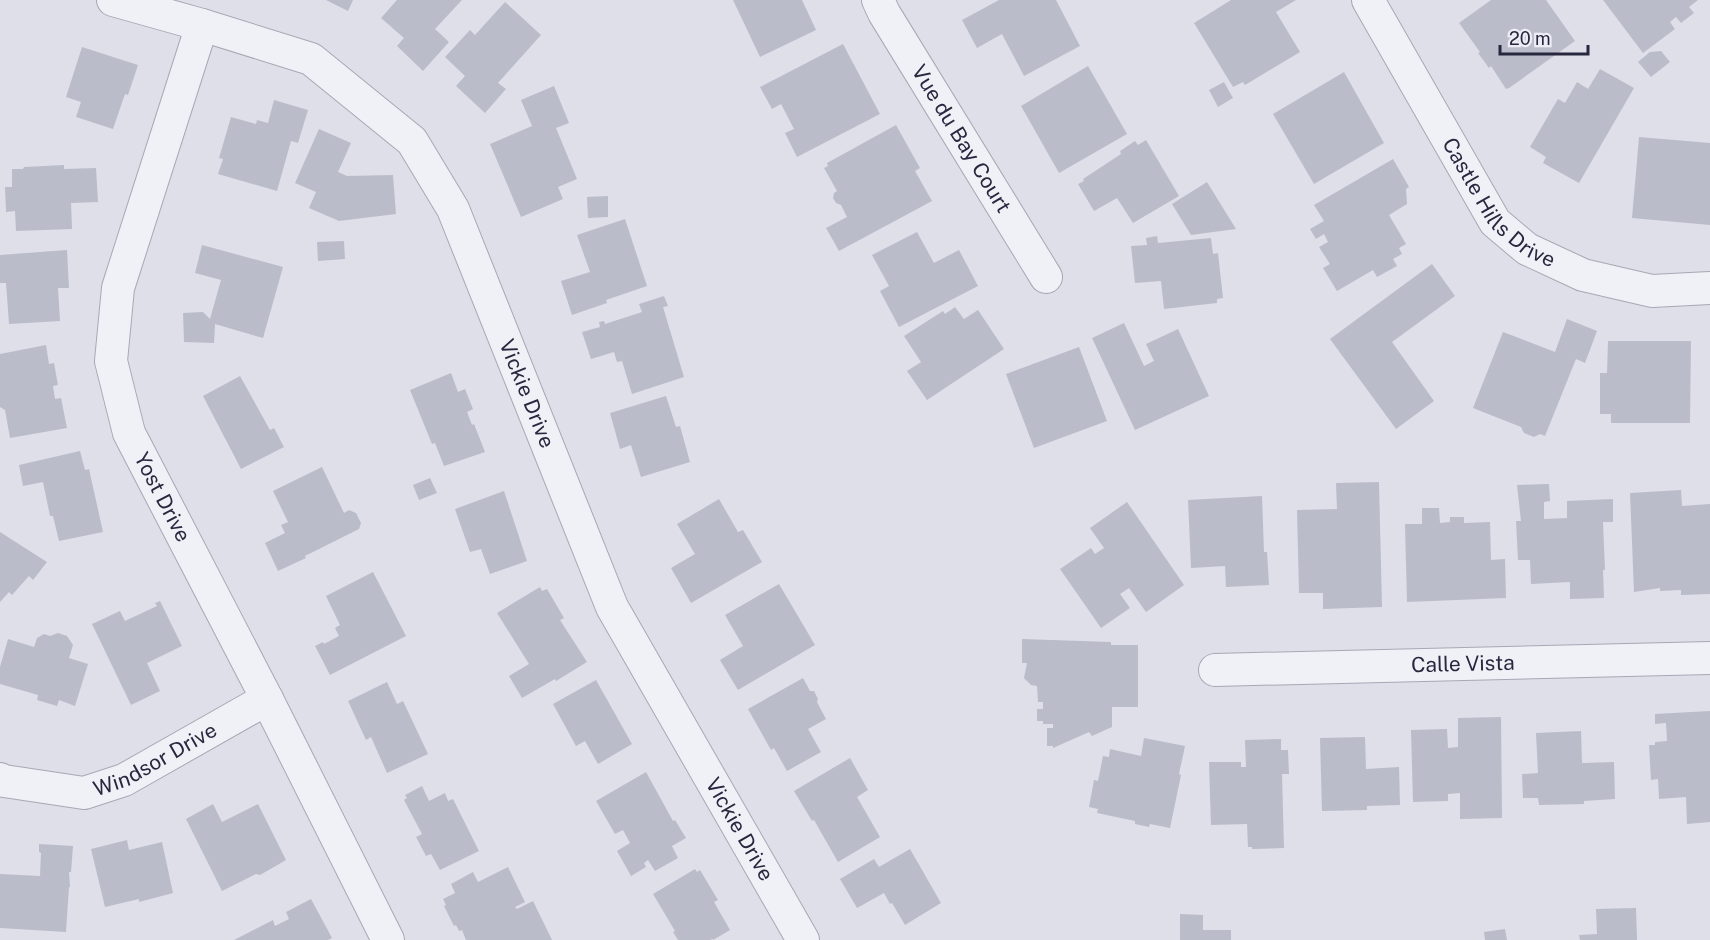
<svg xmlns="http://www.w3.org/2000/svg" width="1710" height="940" font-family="'Public Sans',sans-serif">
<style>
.building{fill:#bbbcca}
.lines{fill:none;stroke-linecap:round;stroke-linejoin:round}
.minor-casing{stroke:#a7a8b5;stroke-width:34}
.minor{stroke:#f0f1f6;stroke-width:32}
.labels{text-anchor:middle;stroke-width:4.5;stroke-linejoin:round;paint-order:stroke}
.street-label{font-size:21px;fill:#27283f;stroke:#edeef5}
</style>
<rect width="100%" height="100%" fill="#dedfe8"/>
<!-- building -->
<path class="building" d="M326,0h27l-5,11z
M397,0h65l-27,29 14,13 -26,29 -26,-25 7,-8 -23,-20z
M733,0h69l14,30 -56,27z
M999,0h57l24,46 -56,30 -22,-42 -25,14 -15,-28z
M1231,0h65l-20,12 24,40 -55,33 -2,-3 -10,5 -39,-64z
M1491,0h55l29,41 -66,47 -3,1 -15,-23 -2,2 -11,-15 2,-1 -21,-29z
M1603,0h95l-9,7 5,6 -13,10 -5,-6 -6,5 5,7 -32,24z
M505,2l36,33 -43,48 8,6 -21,24 -29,-27 9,-10 -20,-19 25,-27 5,5z
M843,44l37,70 -83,43 -12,-24 9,-4 -13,-25 -9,5 -12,-22z
M82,47l56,18 -10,30 -3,-1 -12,35 -37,-12 5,-15 -15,-5z
M1661,51l9,11 -19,15 -13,-15 12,-10z
M1088,66l39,68 -68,39 -38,-67z
M1600,69l34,19 -55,95 -36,-20 3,-6 -16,-10 28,-48 7,4 12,-21 11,7z
M1344,72l40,71 -70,41 -41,-70z
M1224,82l9,16 -15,9 -9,-17z
M554,86l15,37 -13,5 21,51 -19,8 5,12 -42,18 -31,-73 42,-18 -11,-26z
M274,100l34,10 -10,33 -7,-2 -14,50 -59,-17 5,-15 -4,-1 12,-41 25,7 1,-4 11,3z
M896,125l24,43 -5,3 17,30 -93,50 -13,-23 21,-11 -6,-12 -5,-2 -3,-5 1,-5 3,-2 -13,-23 4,-2 -1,-3z
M319,129l32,14 -13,29 9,4 46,-1 3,39 -57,7 -30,-13 7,-16 -21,-9z
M1639,137l71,6v82l-78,-7z
M1146,140l33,56 -46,27 -16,-25 -23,13 -16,-27 6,-3 -1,-2 38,-25 -1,-3 15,-10 3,4z
M1393,159l16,28 -3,2 1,15 -18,11 17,29 -7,4 3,6 -9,5 4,7 -20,11 -4,-7 -36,21 -14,-23 7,-4 -11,-17 9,-5 -4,-8 -8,5 -6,-10 14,-8 -10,-16z
M64,165v4l32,-1 2,34 -27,1 1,26 -56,2 -1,-20 -9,1 -1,-25h7v-18h11l1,-2z
M1207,182l29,47 -45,6 -19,-31z
M608,196v21l-20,1 -1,-21z
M625,219l22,67 -41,14 1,3 -35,12 -11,-34 29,-9 -13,-37z
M917,232l17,31 25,-13 19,36 -79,41 -19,-36 9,-5 -17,-31z
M1157,236l1,7 53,-5 2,16 5,-1 5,45 -6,1v4l-53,6 -3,-28 -26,2 -4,-37 16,-1 -1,-7z
M344,241l1,18 -27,2 -1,-19z
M202,245l81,22 -20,71 -48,-14 -1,19 -30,-1 -1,-29 20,-1 7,7 11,-39 -26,-7z
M67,250l2,38h-11l2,33 -51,3 -3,-41h-6v-28z
M1432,264l23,32 -63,46 42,59 -38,28 -66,-90z
M664,296l4,10 -5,1 21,70 -52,17 -10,-33 -5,1 -3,-10 -23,7 -9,-27 18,-5 -1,-5 5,-1 1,3 37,-12 -3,-8z
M955,307l9,12 14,-9 26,39 -77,51 -20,-29 14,-9 -17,-26 39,-25 2,3z
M1567,319l30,12 -12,32 -9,-4 -31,77 -5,-2 -6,3 -10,-4 -3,-6 -48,-19 30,-76 52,20z
M1124,323l20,43 10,-5 -8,-17 32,-15 31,67 -74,34 -43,-92z
M1608,341h83l-1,82h-79v-9h-11v-41h7z
M46,345l3,19 5,-1 4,22 -5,1 2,13 6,-1 6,30 -57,10 -5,-28 -5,-3v-53z
M1079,347l28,74 -73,27 -28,-74z
M451,373l7,19 7,-3 8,20 -6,3 5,13 2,-1 11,28 -41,14 -9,-23 -3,1 -22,-54z
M240,376l30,54 4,-2 10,19 -43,22 -38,-73z
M666,396l10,31 4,-1 10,36 -49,15 -10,-32 -11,4 -10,-36z
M80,451l5,19 4,-1 14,63 -44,9 -6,-25h-3l-7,-34 -20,4 -4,-21z
M322,467l22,46 5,-3 7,3 5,10 -2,6 -54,27 1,2 -28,13 -13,-28 20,-10 -4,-8 7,-3 -15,-31z
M430,478l7,15 -18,7 -6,-15z
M1379,482l3,125 -59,2v-16h-24l-2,-83 40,-1 -1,-26z
M1549,484l1,17 -6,1v17l23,-1v-17l46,-2v23h-10l2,48h-2l1,28 -34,1v-17l-39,2 -1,-24h-12l-2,-39h5l-4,-36z
M1681,490l1,16 28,-2v90l-29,1v-5l-21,1v-3l-26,4 -4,-99z
M504,491l23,70 -37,13 -9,-25 -11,3 -15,-43z
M1262,496l2,56h3l2,33 -43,2 -1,-21 -34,2 -3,-68z
M719,499l19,33 5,-2 19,32 -71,41 -20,-35 24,-14 -18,-30z
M1127,502l57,83 -38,27 -17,-24 -9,6 10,14 -29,20 -41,-59 31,-21 4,6 9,-6 -14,-20z
M1422,508h17l1,15 10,-1v-5h14v6l26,-1 1,38 14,-1 1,39 -99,4 -2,-78h17z
M0,532l47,30 -14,18 -4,-4 -17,19 -3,-3 -9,10z
M373,572l33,64 -76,39 -15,-29 8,-4 1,2 15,-8 -4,-8 5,-3 -14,-29z
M779,584l36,61 -77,45 -18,-30 23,-14 -18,-31z
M540,587l2,4 5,-2 17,29 -4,2 27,42 -31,19 -1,-2 -33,19 -13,-22 20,-12 -32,-51z
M160,601l22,45 -35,17 13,28 -29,14 -39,-81 28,-13 5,10 32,-15 -2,-3z
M58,633l9,3 6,9 -4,13 19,6 -13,42 -16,-6 -2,6 -20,-6 1,-5 -38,-11v-17l8,-28 26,8 3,-9 7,-4 6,2z
M1022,639l89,3v3h27v62h-26v20l-20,9 -3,-4 -36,16v-2h-6v-18h6v-4h-10v-3h-6v-12h6v-7h-5l-1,-16 -6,-1 -7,-7 3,-15h-5z
M803,678l7,13h4l4,8 -1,3 9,17 -18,10 13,23 -34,19 -13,-23 -3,2 -23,-41z
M596,680l36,64 -34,20 -13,-23 -9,5 -23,-42z
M387,682l10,22 6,-3 25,53 -41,19 -16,-36 -5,3 -18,-39z
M1710,711v111l-23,2 -1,-27 -27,2 -1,-20 -7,1 -2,-35h6v-3l12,-1 -1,-18 -11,1v-10z
M1501,717l1,101 -42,1v-26l-12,1v7l-35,1 -2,-72 36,-1 1,19 10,-1v-29z
M1581,731l1,32 32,-1 1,37 -31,2v3l-45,1 -1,-7h-15l-1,-24 16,-1 -2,-40z
M1365,737l1,32 33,-2 1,38 -33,1v4l-45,1 -2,-73z
M1144,738l41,8 -6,28 2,1 -11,53 -20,-4 -1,3 -14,-3v-3l-38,-8 1,-4 -9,-2 5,-27 4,1 5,-25 6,1 1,-8 31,7z
M1281,739v11h7l1,24h-7l2,74 -32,1v-2h-4l-1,-23 -36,1 -2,-63h32v5h5l-1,-27z
M850,758l18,32 -11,7 23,40 -42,25 -24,-42 -2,1 -18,-30z
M646,772l27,49 2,-1 11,18 -14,8 6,12 -23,13 -7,-11 -4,3 2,4 -15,9 -14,-25 13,-8 -7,-13 -8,4 -19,-33z
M422,786l7,15 16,-8 3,8 5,-2 26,52 -39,19 -9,-16 -5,2 -10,-19 6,-3 -18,-34 3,-2 -2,-3z
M213,804l9,18 36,-18 28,56 -26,15 -4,-1 -34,17 -36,-72z
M127,840l2,10 33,-8 11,51 -34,9v-3l-34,8 -14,-58z
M39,844l34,2 -2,26h-2l1,15h-1l-3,45 -66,-4v-54l40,2 1,-23 -2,-1z
M910,849l31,54 -36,22 -13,-22 -2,1 -6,-11 -27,15 -17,-29 34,-20 5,8z
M508,867l17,35 -10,5 2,2 16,-8 19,39h-86l-4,-10 -3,1 -3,-6 -2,1 -10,-20 2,-1 -3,-6 12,-6 -4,-9 22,-12 5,10z
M695,869l2,3 3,-2 18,30 -4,2 16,28 -17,10v-1l-3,1h-32l-5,-8 2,-1 -22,-37z
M311,899l21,39 -4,2h-94l39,-20 2,6 14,-7 -3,-7z
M1636,908l1,32h-57l-1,-5 18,-1 -1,-25z
M1180,914l23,1v15h28v10h-51z
M1505,929l2,11h-22l-1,-8z"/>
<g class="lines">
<defs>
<g id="minor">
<path id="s1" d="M113,0l89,25 109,34 101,82 41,68 159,398 191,333"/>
<path id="s2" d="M878,0l6,13 162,264"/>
<path id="s3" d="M1368,0l127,222 32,27 56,26 69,16 58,-3"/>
<path id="s4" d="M202,25l-84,263 -7,73 18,72 138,266 121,241"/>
<path id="s5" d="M1215,670l495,-12"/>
<path id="s6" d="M0,779l4,2 80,12 40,-13 143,-81"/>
</g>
</defs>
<!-- minor casing -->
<use href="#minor" class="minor-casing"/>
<!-- minor -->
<use href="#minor" class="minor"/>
</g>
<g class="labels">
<!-- street labels -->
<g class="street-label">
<text dy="7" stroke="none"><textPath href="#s2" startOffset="162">Vue du Bay Court</textPath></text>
<text dy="7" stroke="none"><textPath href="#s3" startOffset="244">Castle Hills Drive</textPath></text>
<text dy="7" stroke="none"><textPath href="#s1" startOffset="615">Vickie Drive</textPath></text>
<text dy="7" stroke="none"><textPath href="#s4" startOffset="496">Yost Drive</textPath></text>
<text dy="7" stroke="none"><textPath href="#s5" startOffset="248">Calle Vista</textPath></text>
<text dy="7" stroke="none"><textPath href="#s6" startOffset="164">Windsor Drive</textPath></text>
<text dy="7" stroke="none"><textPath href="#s1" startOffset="1101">Vickie Drive</textPath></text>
</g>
</g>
<!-- scale -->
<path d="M1500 45v9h88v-9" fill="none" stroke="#27283f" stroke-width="3"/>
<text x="1509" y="45" font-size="18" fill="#27283f" stroke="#edeef5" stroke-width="4.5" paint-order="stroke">20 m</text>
</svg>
